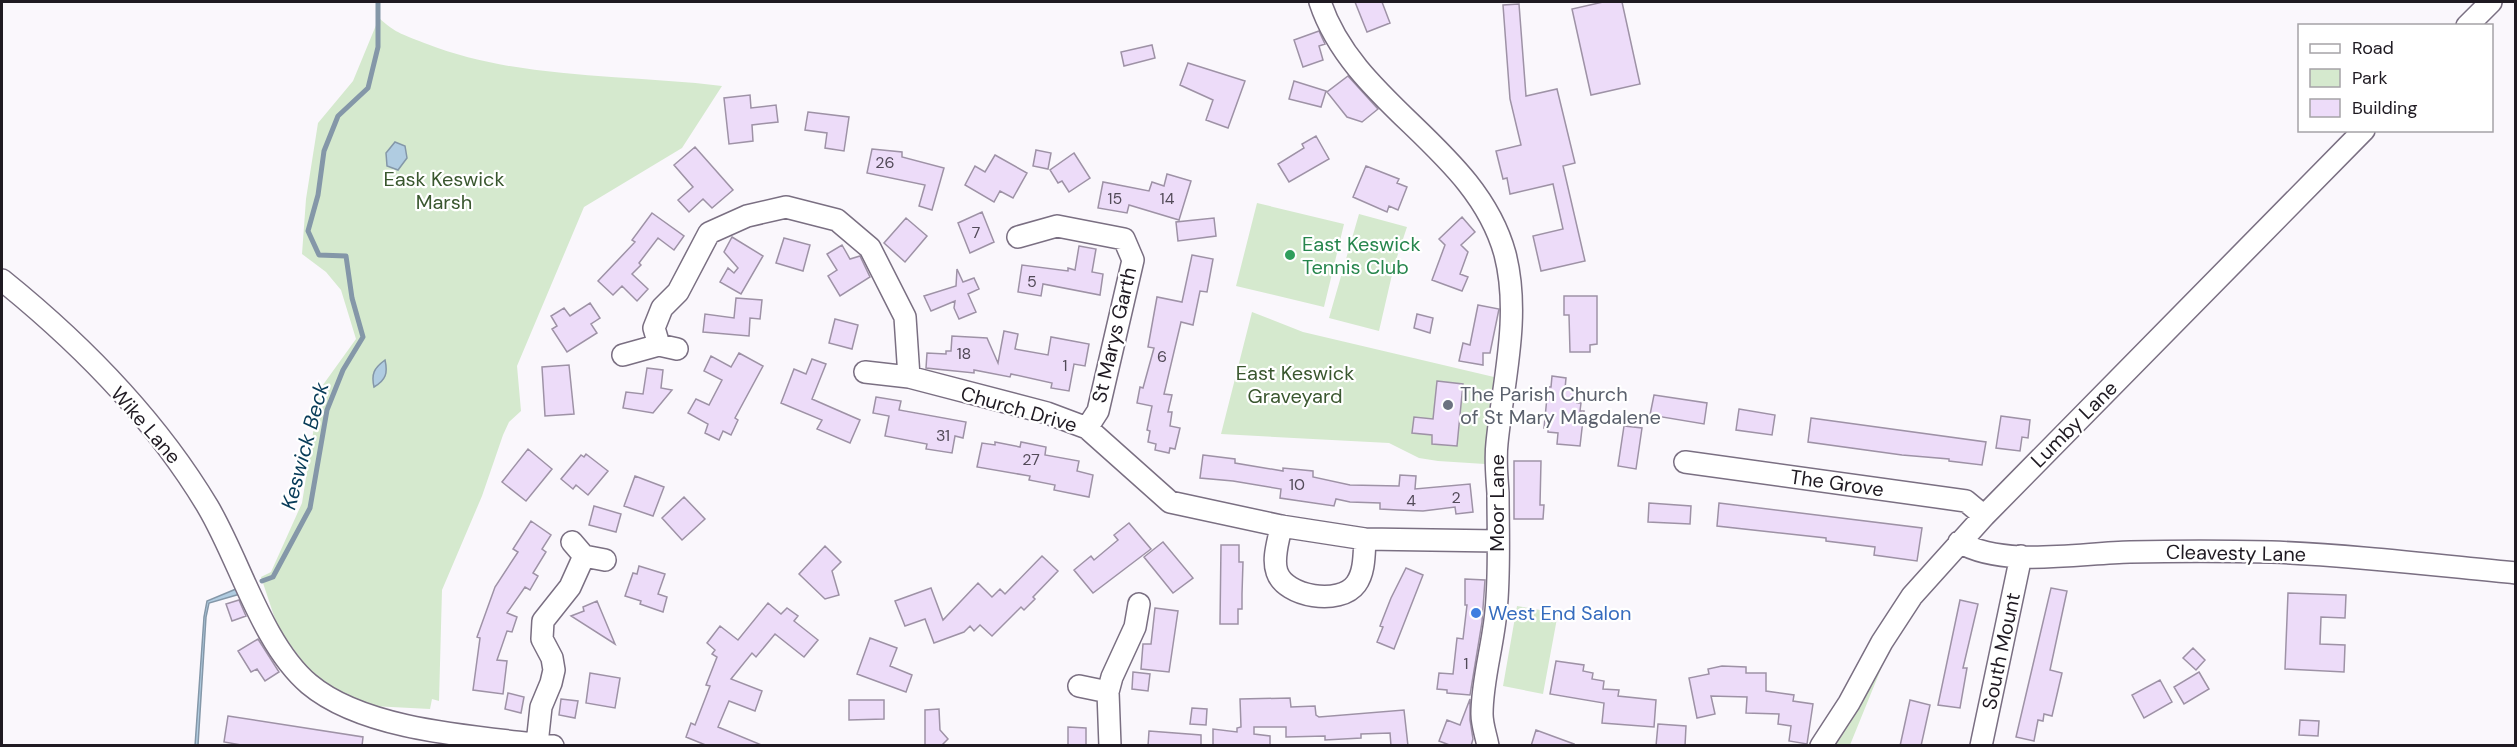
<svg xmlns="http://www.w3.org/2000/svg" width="2517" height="747" font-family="'DM Sans',sans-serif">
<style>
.green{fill:#d5e9ce;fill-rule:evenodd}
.water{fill:#b0cce1;stroke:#8497a8;stroke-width:1.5}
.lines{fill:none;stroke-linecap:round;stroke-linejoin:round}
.stream{stroke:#8497a8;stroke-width:5}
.building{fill:#eddcf9;stroke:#9e92a6;stroke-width:1.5}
.minor-casing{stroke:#7a6f82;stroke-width:24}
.minor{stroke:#fff;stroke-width:21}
.leisure-dot{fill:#2e9e5b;stroke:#fff;stroke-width:2}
.worship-dot{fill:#6b7280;stroke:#fff;stroke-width:2}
.shop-dot{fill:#3f7fe0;stroke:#fff;stroke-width:2}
.labels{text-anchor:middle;stroke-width:4.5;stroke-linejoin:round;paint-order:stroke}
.number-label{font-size:16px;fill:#524a58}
.park-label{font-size:20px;fill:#3a572f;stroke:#fff}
.leisure-label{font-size:20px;fill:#27864d;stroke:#fff;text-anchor:start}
.street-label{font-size:20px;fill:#1f1a22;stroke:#fff}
.worship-label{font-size:20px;fill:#5b616d;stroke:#fff;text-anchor:start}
.shop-label{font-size:20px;fill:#366cbe;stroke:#fff;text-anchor:start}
.water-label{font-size:21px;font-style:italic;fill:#073b58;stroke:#fff}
</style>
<rect width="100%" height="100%" fill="#faf7fc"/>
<!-- green -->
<path class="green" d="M379,18c17,16 26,17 48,26 93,36 197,30 295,42l-40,62 -98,59 -67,159 4,45 -12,11 -6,13 -21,61 -40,94 -3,111 -7,-2 -2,10 -58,-3 -45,-21 -21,-19 -28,-38 -17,-51 10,-5 31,-69 18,-114 36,-50 -15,-49 -15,-18 -24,-18 4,-55 12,-76 35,-42z
M1257,203l87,21 -20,83 -88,-21z
M1359,214l48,13 -13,39 -15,65 -50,-13z
M1252,312l51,20 191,45 -9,87 -47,-3 -19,-3 -30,-15 -168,-9zM1437,381l26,3 -6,62 -25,-2v-9l-20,-2 2,-15 19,1z
M1517,606l41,7 -15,81 -40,-8z
M1885,659l-35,86h-21z"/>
<!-- water -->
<path class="water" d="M395,142l10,4 2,12 -9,12 -11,-4 -1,-13z
M385,360c3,13 1,20 -11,27 -3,-13 0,-19 11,-27z
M236,589l4,5 -31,9 -3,14 -8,128 -3,1 9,-129 3,-16z"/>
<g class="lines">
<!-- stream -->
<path class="stream" d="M262,581l11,-4 37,-69 17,-98 16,-40 20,-33 -11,-39 -6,-42 -27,-1 -11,-24 10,-36 6,-44 14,-35 30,-28 10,-41v-45"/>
</g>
<!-- building -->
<path class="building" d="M1355,2h27l8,21 -23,9z
M1603,2h19l18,82 -49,11 -19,-86z
M1519,4l7,92 31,-7 18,74 -12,3 22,95 -44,10 -8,-35 30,-7 -10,-45 -43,10 -3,-16 -4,1 -7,-28 25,-6 -11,-46 -7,-94z
M1319,31l6,13 -6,2 4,14 -20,7 -9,-27z
M1152,45l3,13 -31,8 -3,-14z
M1188,63l57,18 -17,47 -22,-8 7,-20 -33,-15z
M1348,76l30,33 -16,13 -15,-5 -20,-25z
M1294,81l32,10 -5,16 -32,-8z
M750,95l1,13 25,-3 2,17 -26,3 1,16 -24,3 -5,-46z
M808,112l41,5 -5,34 -19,-3 2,-15 -22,-3z
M1316,136l13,23 -40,23 -11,-18 26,-16 -2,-4z
M695,147l38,43 -21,18 -9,-9 -14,13 -11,-12 15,-13 -19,-22z
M872,149l30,3v5l42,11 -12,42 -13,-4 6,-21 -58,-12z
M1036,150l15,3 -3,16 -15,-3z
M1074,153l16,25 -21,14 -7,-11 -4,2 -8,-13z
M995,155l32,18 -14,25 -13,-7 -6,11 -29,-17 10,-19 10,6z
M1366,166l33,13 -2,4 10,4 -9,23 -9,-4 -2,6 -34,-15z
M1167,174l24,7 -12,39 -50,-15 -2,8 -29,-5 5,-26 46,9 3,-9 12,4z
M982,212l12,30 -24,11 -12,-30z
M652,213l32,23 -10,14 -16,-12 -19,25 2,2 -9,9 16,15 -11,12 -15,-15 -9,9 -15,-14 37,-39 -3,-2z
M1462,217l13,15 -14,13 7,7 -8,22 8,3 -6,14 -30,-11 13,-35 -6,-6z
M906,218l21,18 -22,26 -21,-19z
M1214,218l2,18 -38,5 -2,-19z
M732,237l31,19 -22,38 -21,-12 8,-14 6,5 4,-5 -14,-16z
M784,238l26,7 -7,26 -27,-8z
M842,245l8,14 10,-3 10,21 -30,19 -12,-20 9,-6 -10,-16z
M1079,246l17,3 -4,23 11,2 -3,21 -57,-11 -2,12 -23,-4 4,-27 46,6v-3l7,2z
M1192,255l21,4 -6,33 -7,-1 -7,34 -12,-3 -17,72 8,1 -4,17h4l-2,14 10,2 -5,21 -5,-1 -1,5 -14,-3 1,-6 -8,-2 2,-11 -3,-1 5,-24 -15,-3 3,-16 3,1 11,-40 -6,-1 9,-50 25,5z
M957,269l6,13 11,-4 5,11 -11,5 8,18 -17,7 -5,-11 1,-7 -24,10 -7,-15 32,-10z
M1564,296h33v48l-7,1v7h-20l-1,-37h-5z
M736,298l26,2 -2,19 -10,-1 -1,18 -46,-4 2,-18 29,4z
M590,303l10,15 -9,6 6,9 -30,19 -15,-23 5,-3 -6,-10 13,-8 6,8z
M1478,305l21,4 -9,44h-7v12l-24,-4 4,-18 7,2z
M1417,314l16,4 -3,15 -16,-5z
M835,319l23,6 -6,24 -23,-6z
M1004,331l14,3 -3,15 33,6 3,-18 38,7 -4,22 -11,-2 -5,27 -18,-3 1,-5 -41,-9 -1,3 -36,-7v3l-48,-5 1,-15 19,1v-3h5l1,-15 35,2 11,25z
M739,353l24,13 -28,52 3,2 -7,15 -8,-4 -4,9 -14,-7 3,-9 -20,-11 8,-14 13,6 13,-25 -18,-9 7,-15 20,11z
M812,359l14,5 -14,35 48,21 -10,23 -33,-14 5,-9 -41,-17 13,-34 12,5z
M569,365l5,49 -29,2 -3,-49z
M647,368l16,2 -2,18 11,2 -19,23 -30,-5 3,-16 17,2z
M1552,376l14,2 -1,11 13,1 -1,13h4l-1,8h4l-4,35 -23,-2 1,-11 -10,-1v-4h-4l4,-41h3z
M1437,381l26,3 -6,62 -25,-2v-9l-20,-2 2,-16 19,2z
M1654,395l53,8 -3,21 -54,-9z
M876,397l25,4 -2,9 67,12 -3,16 -8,-2 -3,17 -26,-4 1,-5 -42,-8 4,-20 -16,-3z
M1739,409l36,6 -3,20 -36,-5z
M2001,416l29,4 -2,18 -6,-1 -2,14 -24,-3z
M1811,418l175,24 -4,23 -33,-4v-2l-47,-4 -94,-13z
M1624,426l18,2 -6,41 -18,-3z
M995,442l25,5 1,-5 25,5 -1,8 34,6 -2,10 16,4 -4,22 -35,-7 1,-5 -26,-5 1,-4 -53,-9 5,-24 13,2z
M528,449l24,20 -26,32 -24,-19z
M586,454l22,17 -20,24 -12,-10 -3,4 -12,-10 20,-24 3,2z
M1203,455l32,4v4l48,8v-3l30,3v6l37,8 49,1 1,-11 16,1 -1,13 55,-5 3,28 -17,2 -1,-7 -32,4 -25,-1 -18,-1v-6l-30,-1 -14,-3 -2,7 -54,-8 1,-9 -48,-8 -33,-3z
M1514,461h27l-1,44h4l-1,14h-29z
M635,476l29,11 -11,29 -29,-10z
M684,497l21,22 -23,21 -20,-22z
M1649,503l42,3 -1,18 -42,-2z
M1719,503l203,25 -5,33 -43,-6 1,-8 -49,-6v-3l-109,-12z
M594,506l27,8 -5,18 -27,-7z
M531,521l20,14 -9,14 4,3 -13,21 5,3 -8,14 -5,-3 -18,26 10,4 -5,15 -5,-1 -10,29 10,1 -4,33 -30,-4 7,-52 -3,-1 18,-50 23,-35 -5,-3z
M1129,523l22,26 -58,44 -19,-23 17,-14 3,4 24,-20 -4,-5z
M1163,542l30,36 -20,15 -29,-36z
M1221,545h18v17h4l-1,32v15h-4v15h-18z
M825,546l16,16 -9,9 7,24 -14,4 -26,-25z
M1042,556l16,15 -25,26 2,2 -11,11 -3,-3 -29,29 -12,-11 -6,6 -4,-5 -6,6 -30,11 -9,-24 -20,7 -10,-25 36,-13 12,32 35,-37 14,14 8,-8 5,5z
M639,566l26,8 -7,20 9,3 -4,15 -23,-8 1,-3 -16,-5 8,-23 4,1z
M1406,568l17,7 -29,74 -17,-7 6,-15 -3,-1 11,-28z
M1465,579l20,1 -3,42 -12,73 -23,-2v-3l-10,-1 2,-16 14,1 4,-36 6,1 4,-34h-2z
M2051,588l16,3 -17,79 12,3 -10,43 -8,-2 -1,7 -5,-1 -4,21 -18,-4z
M2288,593l58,2 -1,23 -24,-1 -1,27 25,1 -1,27 -59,-3z
M239,600l7,16 -14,5 -6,-17z
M1960,600l18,4 -15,64h4l-7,40 -22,-3z
M597,601l18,43 -44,-28 13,-5 -1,-4z
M768,603l13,11 6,-6 11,8 -4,5 24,19 -14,17 -29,-23 -19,23 -4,-4 -21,26 31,12 -7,20 -26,-10 -11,26 46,19h-56l-22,-9 5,-14 4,2 15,-39 -4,-1 11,-28 -5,-3 3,-4 -8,-7 13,-17 18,14z
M1155,608l23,3 -9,61 -28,-3 2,-25h8z
M870,638l27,10 -7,18 22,9 -6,17 -49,-18z
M258,639l21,33 -14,9 -8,-12 -6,3 -13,-21z
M2193,648l12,12 -9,10 -13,-12z
M1556,661l28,4 -1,6 10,2 -1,6 12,2 -1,8 16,1 -1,6 38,4 -2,27 -52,-4 2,-20 -54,-9z
M1722,666l24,1v6h20v18l28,4 -1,6 20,3 -6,40 -18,-3 2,-15 -13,-2 1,-10 -33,-1 1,-16 -36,-1 4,18 -18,4 -8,-40 20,-4 -1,-5z
M1133,672l17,2 -2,17 -16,-2z
M2199,672l10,17 -25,15 -10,-17z
M590,673l30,5 -5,30 -29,-5z
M2160,680l12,22 -28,16 -12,-23z
M508,693l16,4 -3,16 -16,-4z
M1290,698l1,9 24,-1 1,9 3,2 85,-7 4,36h-17l-1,-13 -29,1v4l-36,2v-4l-39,1v-10h-32v7l16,2v9l-57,1v-17l24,3v-4l4,-1 -1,-28z
M561,699l17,2 -3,17 -16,-3z
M1470,699v21l3,19 -2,7h-19l-13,-5 8,-21 13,5z
M849,700h35v19l-35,1z
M1910,700l20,5 -9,41h-21z
M1192,708l15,1 -1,16 -16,-1z
M939,709l1,21 8,9 -7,7h-16v-36z
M228,716l135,21 -1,9h-115l-23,-4z
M2300,720l19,1 -1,15 -19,-1z
M1658,724l28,2 -1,20h-29z
M1068,727l18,1v18h-18z
M1536,730l38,14 -1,2h-42z
M1149,731l52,4v11h-53z"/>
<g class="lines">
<defs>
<path id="minor" d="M1320,2c34,103 156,146 185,252 16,62 -2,128 -8,189 -2,17 0,34 1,50 0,39 2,79 -2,118 -3,35 -14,69 -14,103 0,11 4,21 6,32
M2467,26l24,-24
M1018,237l39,-11 67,13 9,21 -35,151 -11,17
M2,280c78,63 154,140 206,227 32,54 54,137 101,177 57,48 172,53 244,62
M659,345l-5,-17 8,-20 16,-16 31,-59 38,-17 39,-9 51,13 33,28 35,69 4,60
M623,355l36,-10 18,4
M865,372l44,5 138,36 40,15 83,74 111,24 84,13 133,2
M1685,462l281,39 18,15
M1281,526c-2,14 -9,32 -4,46 8,25 63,34 79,12 9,-12 8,-31 9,-45
M572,542l12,14 21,4
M1959,542c45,26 120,11 171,10 46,-1 94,-1 141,0 81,3 163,13 245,21
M1079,686l29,6
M537,744l4,-37 10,-24 3,-13 -2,-12 -10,-19 1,-18 27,-34 14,-31
M1110,746l-2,-54 4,-15 23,-50 4,-23
M1821,746l28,-43 33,-61 30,-46 72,-80 380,-386
M1981,746l40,-190"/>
</defs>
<!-- minor casing -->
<use href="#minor" class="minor-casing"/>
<!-- minor -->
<use href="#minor" class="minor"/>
</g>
<!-- markers -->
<circle class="leisure-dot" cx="1290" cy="255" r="6"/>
<circle class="worship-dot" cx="1448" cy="405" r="6"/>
<circle class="shop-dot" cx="1476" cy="613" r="6"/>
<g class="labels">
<!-- number labels -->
<g class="number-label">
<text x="885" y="168">26</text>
<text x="1115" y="204">15</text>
<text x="1167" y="204">14</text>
<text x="976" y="238">7</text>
<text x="1032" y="287">5</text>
<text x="964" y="359">18</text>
<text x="1162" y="362">6</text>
<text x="1065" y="371">1</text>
<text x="943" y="441">31</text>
<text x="1031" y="465">27</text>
<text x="1297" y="490">10</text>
<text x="1456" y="503">2</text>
<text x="1411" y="506">4</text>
<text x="1466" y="669">1</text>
</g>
<!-- park labels -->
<g class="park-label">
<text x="444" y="186">Eask Keswick<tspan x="444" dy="23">Marsh</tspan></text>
<text x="1295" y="380">East Keswick<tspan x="1295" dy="23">Graveyard</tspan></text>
</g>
<!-- leisure labels -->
<g class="leisure-label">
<text x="1302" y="251">East Keswick<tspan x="1302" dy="23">Tennis Club</tspan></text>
</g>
<!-- street labels -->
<g class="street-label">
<text transform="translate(1114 335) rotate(-77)" y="7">St Marys Garth</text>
<text transform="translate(1019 409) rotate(16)" y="7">Church Drive</text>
<text transform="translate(2074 424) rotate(-45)" y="7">Lumby Lane</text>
<text transform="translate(146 425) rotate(49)" y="7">Wike Lane</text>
<text transform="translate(1837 483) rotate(8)" y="7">The Grove</text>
<text transform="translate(1497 503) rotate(-90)" y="7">Moor Lane</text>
<text transform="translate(2236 553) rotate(1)" y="7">Cleavesty Lane</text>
<text transform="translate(2001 651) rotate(-78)" y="7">South Mount</text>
</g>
<!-- worship labels -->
<g class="worship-label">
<text x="1460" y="401">The Parish Church<tspan x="1460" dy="23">of St Mary Magdalene</tspan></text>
</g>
<!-- shop labels -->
<g class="shop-label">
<text x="1488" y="620">West End Salon</text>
</g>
<!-- water labels -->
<g class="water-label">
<text transform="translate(305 446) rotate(-75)" y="7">Keswick Beck</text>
</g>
</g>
<!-- border -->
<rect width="2517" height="747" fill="none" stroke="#1f1a22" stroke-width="6"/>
<!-- legend -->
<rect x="2298" y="24" width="195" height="108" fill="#ffffff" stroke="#a5a3a7" stroke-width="1.5"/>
<rect x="2310" y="44" width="30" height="9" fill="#ffffff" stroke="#a5a3a7" stroke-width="1.5"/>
<text x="2352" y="54" font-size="18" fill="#1f1a22">Road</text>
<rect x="2310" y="69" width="30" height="18" fill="#d5e9ce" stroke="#a5a3a7" stroke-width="1.5"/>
<text x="2352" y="84" font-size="18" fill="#1f1a22">Park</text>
<rect x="2310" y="99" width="30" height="18" fill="#eddcf9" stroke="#a5a3a7" stroke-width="1.5"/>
<text x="2352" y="114" font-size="18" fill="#1f1a22">Building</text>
</svg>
